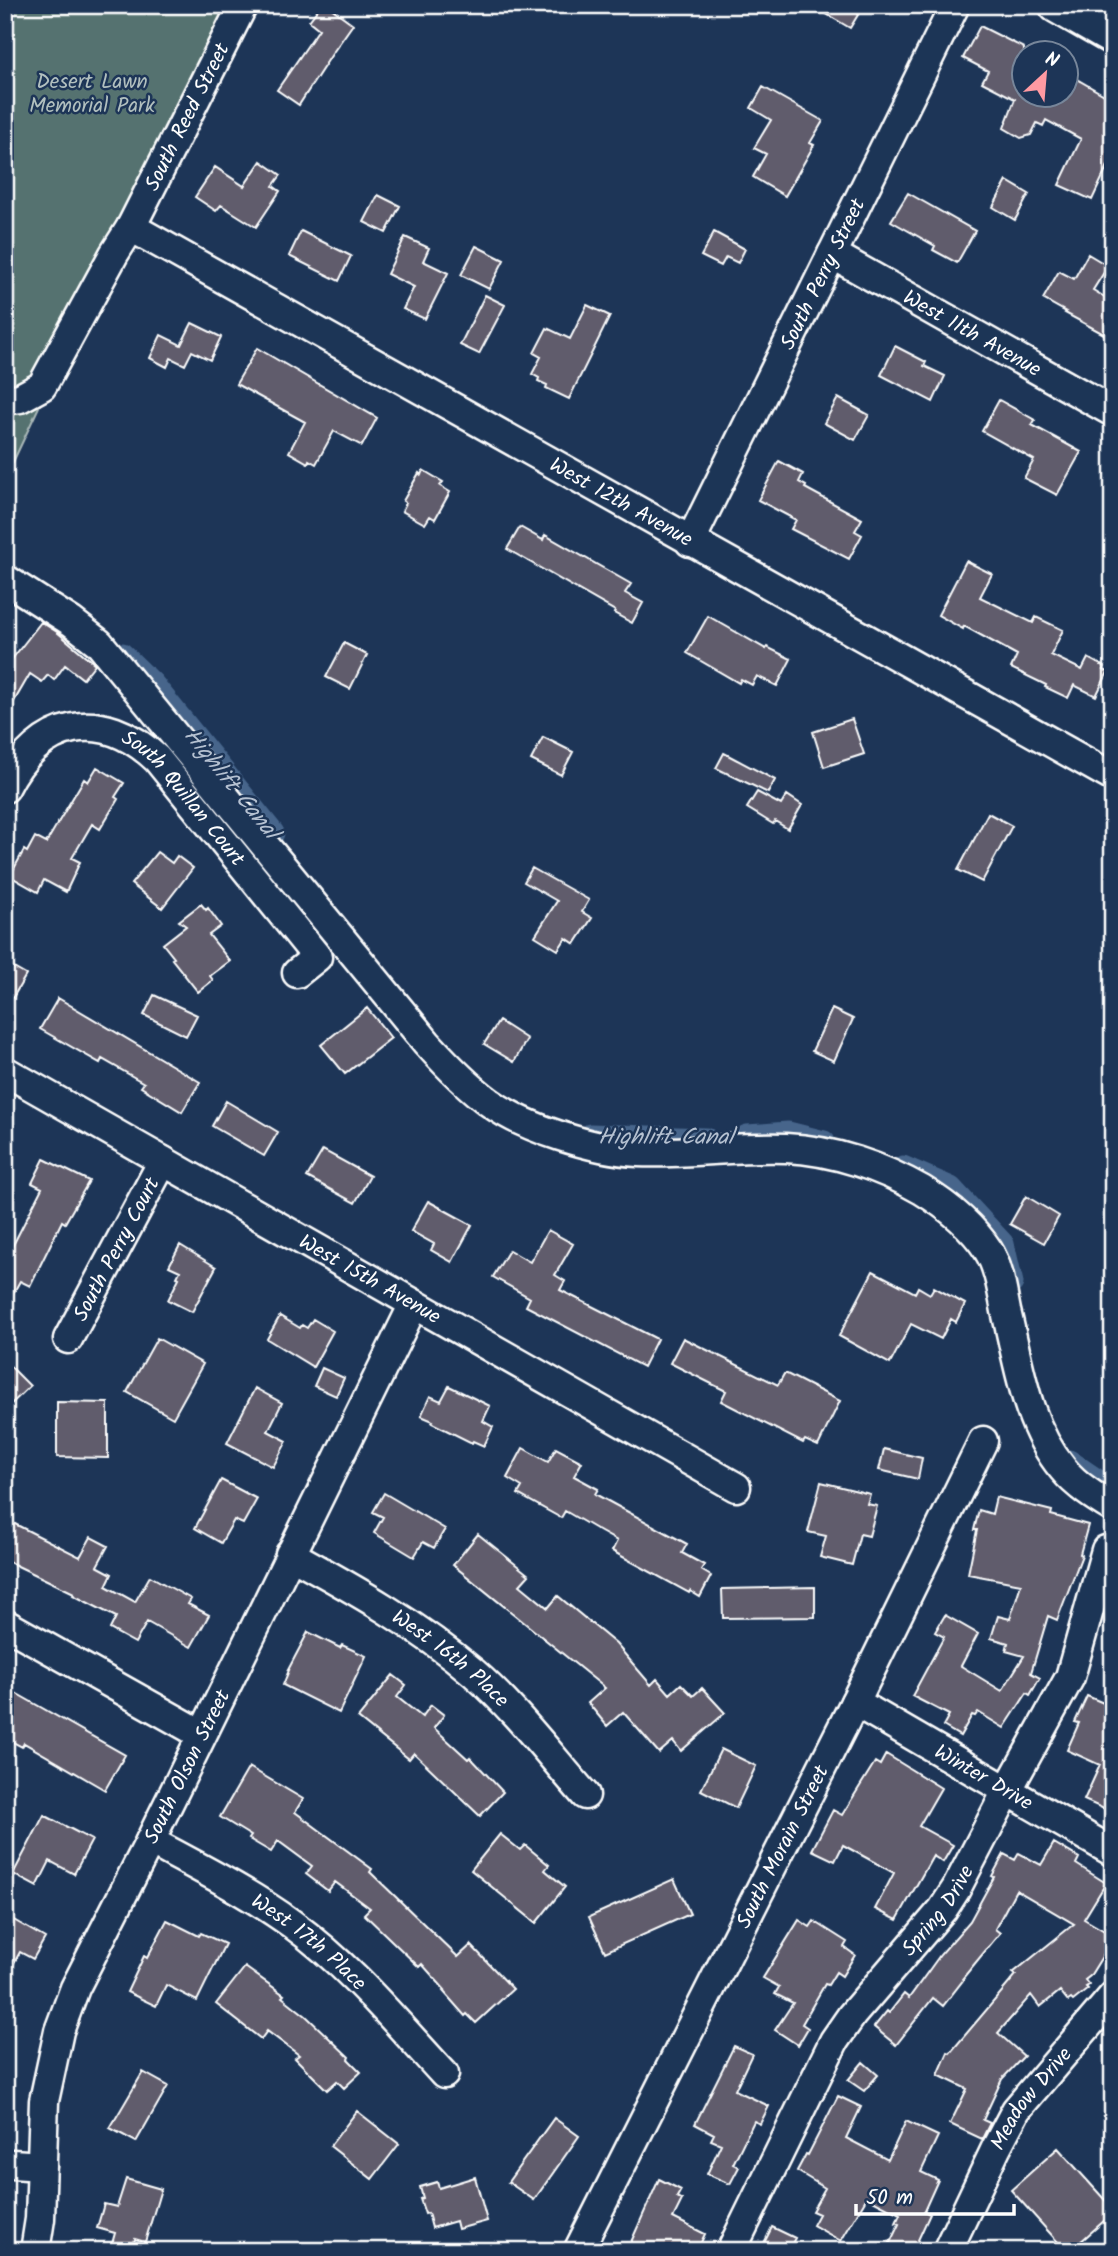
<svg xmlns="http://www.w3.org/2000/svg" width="1118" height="2256" font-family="Kalam,sans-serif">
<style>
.green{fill:#557270;stroke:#aab8b8;stroke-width:2}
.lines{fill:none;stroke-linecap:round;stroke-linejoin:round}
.canal{stroke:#46658b;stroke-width:23}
.building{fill:#605c6c;stroke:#fff;stroke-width:2}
.minor-casing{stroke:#fff;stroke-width:33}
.major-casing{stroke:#fff;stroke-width:40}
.minor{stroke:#1d3557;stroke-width:28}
.major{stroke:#1d3557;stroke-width:35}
.labels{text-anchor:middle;stroke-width:5;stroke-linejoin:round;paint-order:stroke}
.park-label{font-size:21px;fill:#b2c0bf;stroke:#1d3557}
.street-label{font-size:21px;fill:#fff;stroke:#1d3557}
.water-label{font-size:23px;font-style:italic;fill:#b5c1d1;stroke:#1d3557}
</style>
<rect width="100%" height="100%" fill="#1d3557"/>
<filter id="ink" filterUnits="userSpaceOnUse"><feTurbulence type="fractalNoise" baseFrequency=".0143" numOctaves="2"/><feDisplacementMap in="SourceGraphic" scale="14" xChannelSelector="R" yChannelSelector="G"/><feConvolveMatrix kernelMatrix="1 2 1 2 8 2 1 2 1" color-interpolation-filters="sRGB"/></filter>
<g filter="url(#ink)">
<!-- green -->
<path class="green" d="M5,5h223l-223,474z"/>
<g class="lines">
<!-- canal -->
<path class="canal" d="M122,654l30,29 121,150
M590,1135l116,4
M747,1136l41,-3 36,9
M903,1167l48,21 52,56 9,39
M1069,1461l44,30"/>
</g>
<!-- building -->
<path class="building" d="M321,5h6l26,19 -19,27 -35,54 -22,-15 42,-61 -10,-8z
M811,5h53l-14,23z
M980,26l44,22v46h42v-21l47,27v55l-21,45 -33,-15 22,-46 -35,-19 -3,6 -6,-3 -6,12 -10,3 -17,-10 11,-29 -33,-17 6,-11 -25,-13z
M763,87l60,34 -13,22 4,2 -29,51 -32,-19 13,-23 -12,-6 17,-28 -20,-12z
M261,161l20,14 -8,11 7,5 -24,36 -35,-22 -5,6 -21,-14 20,-30 29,19z
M1007,181l22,13 -14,26 -22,-13z
M908,193l67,38 -18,32 -24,-13 2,-4 -44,-25z
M378,195l22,11 -14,27 -22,-11z
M301,231l50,25 -12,25 -50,-25z
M714,232l31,17 -7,14 -12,-6 -5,9 -20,-10z
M405,237l24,11 -6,13 25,12 -23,46 -22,-10 11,-22 -27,-13z
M476,246l28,14 -15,29 -28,-14z
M1088,254l20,12 -15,24 20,12v37l-48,-26 1,-1 -23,-13 16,-28 15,8z
M485,295l20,10 -26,49 -19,-9z
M587,305l23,11 -41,83 -23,-11 1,-3 -9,-4 1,-3 -7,-4 9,-17 -7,-4 13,-25 23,11z
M192,323l29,14 -11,23 -18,-9 -7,14 -14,-7 -4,9 -17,-9 11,-23 20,10z
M895,346l31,16 -2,4 21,10 -12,26 -52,-27z
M257,348l120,70 -15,28 -28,-15 -18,33 -7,-4 -1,3 -19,-11 16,-30 -69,-38z
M838,398l31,17 -14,25 -31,-17z
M999,400l36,20 -3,5 49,27 -24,43 -33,-17 10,-18 -52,-29z
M779,461l24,13 -4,8 7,4 -1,2 57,31 -7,12 7,4 -13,24 -58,-30 5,-9 -38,-20z
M423,470l20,12 -3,4 10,6 -15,27 -5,-3 -5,8 -23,-13 4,-8 -3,-2 16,-28 2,2z
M520,527l23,13 2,-5 86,49 -6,9 18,10 -11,20 -18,-10 1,-2 -108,-62z
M966,561l26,13 -12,23 53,26 3,-6 27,13 -12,25 31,15 6,-12 17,9 -1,3 4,2 -12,24 -22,-11 -6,13 -23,-11 1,-2 -35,-17 6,-13 -53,-29 -1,3 -25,-14z
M708,616l58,33 1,-2 24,12 -14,27 -20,-10 -5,9 -11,-6 -2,4 -52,-30z
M41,622l16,10 38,32 -12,15 -18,-14 -11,15 -6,-5 -6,7 -12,-8 -25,43v-49z
M344,643l23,12 -17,34 -24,-12z
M852,719l12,35 -40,13 -11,-35z
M543,737l30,15 -12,23 -30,-15z
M724,753l51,27 -7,13 -52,-25z
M97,767l27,16 -9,14 3,2 -18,30 -8,-5 -20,34 8,4 -14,30 -22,-12 -6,12 -28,-16 14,-26 3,2 8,-15 11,6 38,-64 4,3z
M757,792l24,13 6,-10 15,10 -14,24 -13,-8 -2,3 -26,-16z
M988,813l24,13 -30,56 -24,-12z
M157,852l15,11 5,-7 16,12 -31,40 -31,-24z
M532,868l57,32 -7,12 10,6 -17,26 -9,-6 -8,12 -23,-14 22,-35 -33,-19z
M201,904l5,6 2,-2 13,18 -12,9 21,26 -20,15 3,4 -15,12 -26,-33 2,-1 -11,-14 23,-18 -7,-5z
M5,963l21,12 -21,36z
M154,995l43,20 -11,21 -42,-21z
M58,998l142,84 -18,30 -41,-25 3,-4 -42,-24 -2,4 -60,-34z
M367,1008l24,30 -46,36 -24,-29z
M832,1009l21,10 -19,42 -22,-10z
M499,1021l28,18 -13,23 -30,-18z
M226,1101l52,31 -14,24 -52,-30z
M323,1150l47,26 -15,27 -48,-26z
M44,1159l45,22 -24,42 -3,-2 -32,65 -10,-5 -15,27v-59l5,2 32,-63 -10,-5z
M1026,1196l33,20 -15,27 -34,-19z
M428,1201l44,24 -20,37 -21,-12 3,-6 -23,-13z
M548,1230l25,14 -18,31 10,6 -5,9 97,49 -14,28 -117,-61 4,-8 -37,-21 16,-27 21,12z
M180,1245l36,22 -24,45 -24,-12 11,-22 -2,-1 3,-6 -11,-5z
M873,1271l42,22 3,-6 12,7 4,-7 31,17 -9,18 -5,-3 -10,20 -30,-15 -21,40 -51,-28z
M280,1316l20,12 2,-3 5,3 6,-9 20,12 -20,36 -46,-28z
M157,1338l46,26 -30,54 -46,-26z
M683,1338l95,47 6,-11h3l53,27 -22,45 -13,-6 -2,3 -82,-42 5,-10 -56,-28z
M5,1361l25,25 -25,24z
M322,1368l22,10 -8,18 -22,-10z
M449,1386l41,20 -7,15 10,6 -9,19 -11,-5 -1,2 -40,-20 1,-2 -12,-5 9,-20 11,5z
M255,1388l27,15 -14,28 19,10 -14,26 -46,-24z
M57,1402l51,1v55l-51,-1z
M523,1448l25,14 8,-14 26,14 -8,14 24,13 -3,5 92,50 -5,9 22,12 -3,5 10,6 -11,21 -10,-6 -1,2 -77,-42 5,-10 -16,-9 -36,-21 -4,7 -43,-24 4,-7 -15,-9z
M884,1449l38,9 -4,21 -39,-9z
M221,1480l36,19 -14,25 -9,-4 -13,23 -26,-15z
M821,1482l49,12 -3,10 10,2 -8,30 -9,-2 -8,31 -32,-8 6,-21 -18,-4z
M384,1493l61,36 -11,19 -11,-6 -9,15 -40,-24 9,-16 -10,-5z
M996,1497l56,14 -1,4 37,10 -8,29 2,1 -25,65 -9,-4 -17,57 9,5 -10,17 -3,-2 -23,35 -26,-16 -3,4 -3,-1 -12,21 -17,-10 6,-11 -37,-19 32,-59 -9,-5 10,-17 33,19 -17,32 41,25 22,-35 -18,-5 2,-8 -17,-5 7,-22 12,3 11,-35 -53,-10 9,-44h-3l5,-20 13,4z
M5,1519l75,38 11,-20 17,9 -11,20 15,8 -6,12 29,16 15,-26 41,23 -3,5 21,11 -18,32 -44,-25 -12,21 -25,-14 6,-12 -43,-22 1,-2 -69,-33z
M478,1534l51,41 -9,10 28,23 10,-12 58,48 35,41 6,-6 13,15 11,-10 12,12 9,-8 23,25 -44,38 -8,-10 -14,12 -36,-41 -16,14 -19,-23 17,-15 -152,-123z
M815,1587v30l-92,1 -1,-29z
M308,1632l32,16 2,-3 24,11 -27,57 -56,-28 6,-15h-1z
M393,1675l13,10 -9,12 25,20 9,-12 13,10 -10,13 34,31 2,-2 33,35 -23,24 -66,-63 -5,6 -51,-41z
M5,1687l120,68 -20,35 -81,-47 -2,4 -17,-9z
M1087,1696l26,11v82l-9,20 -20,-9 16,-35 -33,-15 12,-27 -4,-1z
M721,1749l35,17 -20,42 -35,-18z
M886,1754l55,34 -22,38 34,19 -10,17 -10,-6 -36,64 -22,-11 19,-36 -51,-28 -8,16 -23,-11 21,-40 9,5 33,-53 5,3z
M249,1767l54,32 -8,13 77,57 -2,3 88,85 13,-12 42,44 -37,34 -9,-9 -2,2 -22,-25 2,-1 -23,-26 -3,3 -55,-53 6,-6 -35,-26 -7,9 -22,-17 6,-8 -34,-25 -7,11 -22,-13 2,-3 -31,-19z
M44,1815l48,25 -18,34 -24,-13 -13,26 -24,-13z
M500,1834l20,16 5,-5 24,20 -4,5 20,17 -29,36 -65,-53z
M1054,1843l25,15 -3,6 30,19 -22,36 29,17v3l-23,37 -5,4 4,5 -3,2 2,2 -15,12 -2,-2 -3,2 -8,-10 -20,16 -9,-12 -33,38 26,23 -22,23 -19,41 7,3 -8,16 -32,-15 17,-35 -29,-14 10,-23 2,1 66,-78 -3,-2 61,-49 -58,-34 -21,39 5,4 -37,45 1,1 -21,27 -10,-8 -37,47 -22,-18 13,-16 2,2 15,-19 5,4 31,-43 30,-34 24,-44 -2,-1 12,-22 11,6 4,-7 22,12z
M674,1879l16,35 -85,38 -16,-35z
M5,1915l40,23 -12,21 -13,-7 -15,27z
M167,1920l32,16 2,-3 24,11 -28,57 -31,-16 -10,21 -29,-14 17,-36 3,2z
M799,1920l11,7 4,-6 33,21 -3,5 11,8 -13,21 -6,-4 -8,13 -3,-1 -23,40 6,4 -10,17 -23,-15 18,-27 -18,-9 4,-7 -16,-9z
M245,1967l39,28 -2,2 24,19 43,41 -1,2 13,13 -17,16 -7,-7 -10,9 -32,-32 4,-3 -32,-24 -6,8 -45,-35z
M734,2046l18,8 -17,36 34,16 -9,18 -6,-3 -21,43 6,3 -9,17 -23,-10 14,-30 -10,-4 3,-6 -19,-10z
M863,2062l15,13 -14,16 -16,-11z
M143,2072l25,14 -32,56 -26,-14z
M838,2096l23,11 -15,31 42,22 18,-39 32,15 -17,36 17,8 -14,31 6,3 -17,37h-27l13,-27 -3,-1 4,-9 -33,-17 -26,44 -28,-16 6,-11 -7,-3 13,-23 -28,-17 9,-17 2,1z
M357,2111l42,33 -27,35 -42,-33z
M554,2118l25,18 -45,64 -26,-18z
M1058,2148l55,61v4l-43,38h-4l-55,-61z
M475,2177l12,44 -29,8 -2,-8 -24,7 -4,-15 -3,1 -5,-15 3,-1 -3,-11 17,-5 2,6z
M126,2179l35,10 -16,53 -10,-3 -4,12h-21l5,-18 -18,-5 7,-24 13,3z
M659,2179l22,11 -4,7 5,3 -9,18 32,16 -8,17h-70z
M772,2227l23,11 -7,13h-12l-13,-6z"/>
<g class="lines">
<defs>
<g id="minor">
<path id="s1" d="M131,227l982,550"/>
<path id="s2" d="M832,254l281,158"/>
<path id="s3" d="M5,400l15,-2 22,-12 72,-132 17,-27 112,-222"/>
<path id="s4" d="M690,542l265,-537"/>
<path d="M5,579l67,43 27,21 328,400c19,21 39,42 62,59 35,26 105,48 149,50 49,2 99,-6 148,-4 47,2 96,19 136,42 26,16 49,34 66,60 11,17 14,41 18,61 13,53 20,114 57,158 13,16 32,28 50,39"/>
<path id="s5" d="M5,788c34,-68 96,-82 152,-29l160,198 -20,16"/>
<path id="s6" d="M5,1071l731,416"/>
<path id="s7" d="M68,1339l95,-178"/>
<path id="s8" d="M290,1554c64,35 128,71 184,119 41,36 75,81 111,122"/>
<path d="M5,1624l196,110"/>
<path id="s9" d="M855,1702l258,150"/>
<path id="s10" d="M150,1841c48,26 98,51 142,83 58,42 104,98 152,150"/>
<path d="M12,2164l30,2"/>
<path id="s11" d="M35,2251l5,-32 4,-118 15,-70 16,-43 75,-147 264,-537"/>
<path id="s12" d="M578,2251l277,-549 128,-261"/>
<path id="s13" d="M731,2251l103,-210 18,-26 91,-106 13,-20 51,-98 63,-114 36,-127"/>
<path id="s14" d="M947,2251l49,-103 20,-38 97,-114"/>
</g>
<path id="major" d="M1057,5l56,32"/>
</defs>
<!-- minor casing -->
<use href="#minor" class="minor-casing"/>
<!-- major casing -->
<use href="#major" class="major-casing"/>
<!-- minor -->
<use href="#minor" class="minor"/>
<!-- major -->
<use href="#major" class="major"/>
</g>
</g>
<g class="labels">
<!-- park labels -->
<g class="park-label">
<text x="92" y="88">Desert Lawn<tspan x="92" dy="24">Memorial Park</tspan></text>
</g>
<!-- street labels -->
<g class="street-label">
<text dy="7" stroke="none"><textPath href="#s3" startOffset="346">South Reed Street</textPath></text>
<text dy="7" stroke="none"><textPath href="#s4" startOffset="299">South Perry Street</textPath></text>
<text dy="7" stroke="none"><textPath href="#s2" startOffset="161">West 11th Avenue</textPath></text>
<text dy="7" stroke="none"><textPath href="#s1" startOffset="562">West 12th Avenue</textPath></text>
<text dy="7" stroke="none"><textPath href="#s5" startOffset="233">South Quillan Court</textPath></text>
<text dy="7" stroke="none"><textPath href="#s7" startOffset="102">South Perry Court</textPath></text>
<text dy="7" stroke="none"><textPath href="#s6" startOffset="420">West 15th Avenue</textPath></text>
<text dy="7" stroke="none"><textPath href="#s8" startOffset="192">West 16th Place</textPath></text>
<text dy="7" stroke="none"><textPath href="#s11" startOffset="516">South Olson Street</textPath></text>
<text dy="7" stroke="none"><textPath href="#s9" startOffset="149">Winter Drive</textPath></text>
<text dy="7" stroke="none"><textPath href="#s12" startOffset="453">South Morain Street</textPath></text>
<text dy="7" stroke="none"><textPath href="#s13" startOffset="401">Spring Drive</textPath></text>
<text dy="7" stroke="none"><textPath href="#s10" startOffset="189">West 17th Place</textPath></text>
<text dy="7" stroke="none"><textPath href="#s14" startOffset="175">Meadow Drive</textPath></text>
</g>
<!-- water labels -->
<g class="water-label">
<text transform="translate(232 783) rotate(51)" y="8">Highlift Canal</text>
<text x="666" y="1144">Highlift Canal</text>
</g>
</g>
<!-- margin -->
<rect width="1118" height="2256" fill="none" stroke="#1d3557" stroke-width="28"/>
<rect x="14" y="14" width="1090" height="2228" fill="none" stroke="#fff" stroke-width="2.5" filter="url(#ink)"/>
<!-- north arrow -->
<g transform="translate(1045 74) rotate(26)"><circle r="33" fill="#1d3557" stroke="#77869a" stroke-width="2"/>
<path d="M0-5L12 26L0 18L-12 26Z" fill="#ff9aa2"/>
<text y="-10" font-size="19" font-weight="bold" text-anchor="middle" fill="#ffffff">N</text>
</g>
<!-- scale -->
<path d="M856 2204v10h158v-10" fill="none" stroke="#ffffff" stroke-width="3.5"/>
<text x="866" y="2204" font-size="21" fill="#ffffff" stroke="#1d3557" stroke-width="5" paint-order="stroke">50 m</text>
</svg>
